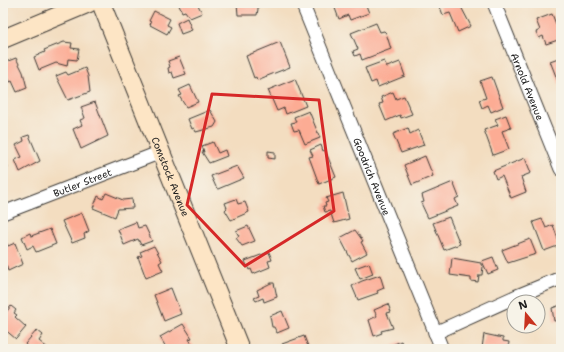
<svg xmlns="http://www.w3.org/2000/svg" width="564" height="352" font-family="'Shantell Sans',sans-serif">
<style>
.building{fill:#fcac94}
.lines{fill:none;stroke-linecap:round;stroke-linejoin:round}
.street-casing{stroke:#3c3935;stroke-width:15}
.secondary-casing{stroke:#3c3935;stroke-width:20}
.street{stroke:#fff;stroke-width:13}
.secondary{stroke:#fde5c5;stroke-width:18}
.marked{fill:none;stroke:#d62828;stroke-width:3;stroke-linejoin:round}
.labels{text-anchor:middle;stroke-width:3;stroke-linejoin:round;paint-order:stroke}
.street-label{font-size:10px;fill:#1c1c1c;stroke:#f7f3e8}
</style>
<rect width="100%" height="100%" fill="#f7f3e8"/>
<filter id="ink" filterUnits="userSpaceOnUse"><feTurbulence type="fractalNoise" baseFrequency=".025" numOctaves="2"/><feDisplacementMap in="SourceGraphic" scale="8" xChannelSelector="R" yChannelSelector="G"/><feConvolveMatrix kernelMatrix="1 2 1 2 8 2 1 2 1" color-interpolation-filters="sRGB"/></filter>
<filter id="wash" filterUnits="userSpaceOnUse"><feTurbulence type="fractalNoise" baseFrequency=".012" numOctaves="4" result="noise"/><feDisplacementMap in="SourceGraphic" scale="16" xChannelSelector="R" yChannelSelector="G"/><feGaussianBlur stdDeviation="0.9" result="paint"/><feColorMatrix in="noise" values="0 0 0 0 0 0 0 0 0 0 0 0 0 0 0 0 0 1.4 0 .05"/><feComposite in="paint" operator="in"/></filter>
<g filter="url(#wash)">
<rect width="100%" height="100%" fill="#f3ddc0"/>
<g id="blocks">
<!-- building -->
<path class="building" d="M178,3h19l5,10 -12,5 -5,-7 -3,1z
M237,3h22l-2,12h-19z
M333,3h32l4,10 -19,7 -2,-5 -9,4z
M446,3h13l12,23 -13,6 -8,-19 -7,2 -3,-8z
M154,11l16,8 -3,6 4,2 -4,7 -17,-9 1,-3 -2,-1z
M552,14l6,15 3,-1v11l-15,5 -3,-8 -4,2 -3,-6 4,-2 -4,-10z
M187,18l5,12 -11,4 -4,-11z
M376,23l4,9 4,-1 2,2 5,16 -29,11 -2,-6 -5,2 -2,-5 5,-2 -7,-16z
M64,42l8,1 -1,5 8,1 -2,11 -9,-1 -1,7 -11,-3 -17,7 -5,-13 11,-5 -1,-2z
M280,42l10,25 -33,13 -1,-3 -2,1 -8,-22z
M179,57l7,17 -12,4 -2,-6 -3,1 -1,-5 2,-1 -2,-6z
M561,57v26l-2,1 -9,-23z
M16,58l7,14 4,16 -10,4 -5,-11 -2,1 -7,-17v-2z
M384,61l3,6 13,-5 5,14 -27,11 -2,-6 -5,2 -6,-15z
M85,68l3,8 2,16 -22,8 -12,-24 10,-4 2,3z
M492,77l11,30 -12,5 -3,-7 -6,3 -3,-8 7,-2 -6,-17z
M295,79l11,27 -20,8 -2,-6 -7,3 -9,-21z
M190,85l8,17 -12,5 -7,-11 3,-1 -3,-5z
M393,92l3,7 8,-3 8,18 -11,4 -1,-3 -14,6 -7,-17 4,-1 -2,-6z
M95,102l13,34 -27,13 -8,-20 9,-4 -2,-5 5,-2 -4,-11z
M210,110l7,12 -3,5 -18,5 -2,-4 -2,1 -4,-10z
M309,111l11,27 -15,6 -6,-14 -5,1 -3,-8 5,-1 -2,-5z
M506,115l5,13 -9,3 7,18 -16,6 -9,-25 14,-5 -3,-6z
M408,128l2,6 8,-4 6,15 -23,8 -8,-19z
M29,135l11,26 -20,11 -5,-12 7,-3 -6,-12 8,-4 -1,-4z
M213,142l5,11 7,-3 2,6 -18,7 -7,-11h2l-2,-6z
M321,145l2,6 2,-1 11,27 -17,7 -10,-27 4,-1 -3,-6z
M268,151l7,1v7l-7,-1z
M3,154l5,13 -5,2z
M425,156l8,20 -21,9 -8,-20z
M525,158l6,15 -10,4 5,15 -15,6 -9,-22 -6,3 -3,-8z
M237,166l7,12 -26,11 -2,-2 -5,-11z
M453,182l6,15 -4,2 3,7 -30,12 -7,-15 3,-1 -2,-7z
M106,193l17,7 9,-1 1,9 -15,1 -3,8 -22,-9 5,-12 5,3z
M343,193l6,26 -15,4 -4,-12 -5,1 -2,-6h3l-1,-3 3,-1 -2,-4z
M236,199l2,5 7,-2 4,10 -18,8 -6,-10 2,-2 -2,-5z
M82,213l7,18 -5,3 1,4 -13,5 -10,-22z
M449,217l11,27 -16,6 -11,-27z
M542,219l4,9 7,-3 7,20 -16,6 -11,-29z
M136,222l2,6 7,-2 7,15 -11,4 -3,-6 -14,6 -6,-16z
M248,226l7,15 -13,5 -6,-8 3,-2 -3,-5z
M50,229l6,15 -20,8 -3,-6 -6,3 -5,-12 8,-4 1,3z
M355,230l8,11 -2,1 6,11 -15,8 -12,-23z
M530,239l6,15 -28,9 -6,-13z
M6,242l2,4 7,-3 8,21 -15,7 -2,-6 -3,2v-23z
M154,246l8,15 -3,2 4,8 -17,7 -8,-21 4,-1 -2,-4z
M269,252l3,8 -4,1 2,6 -17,7 -2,-5 -2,1 -4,-9z
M493,257l5,13 -10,4 -6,-13z
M452,258l29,5v2l2,1 -1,9h-3l-1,7 -7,-1v-3l-21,-3z
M369,263l4,11 -13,5 -5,-11z
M380,275l4,13 -7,3 1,2 -20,7 -6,-14 10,-5z
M271,283h3l3,14 -13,5 -1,-4 -7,3 -2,-3 5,-2 -2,-6z
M171,288l10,26 -17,7 -10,-26z
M388,304l3,8 -4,1 6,15 -12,3 1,2 -8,3 -5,-16 8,-4 -3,-6z
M561,305v15l-7,1 -2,-13z
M11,306l5,4 -2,3 3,2 -2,2 11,10 -10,12 -13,-11v-12z
M282,311l7,17 -12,5 -3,-6h-2l-2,-11z
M183,324l9,14 -3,1 6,10h-28l-7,-12z
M37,330l6,5 -4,6 10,8h-20l-4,-5z
M484,334l19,4v3l6,1 -1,7 -26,-1z
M304,336l5,13h-26l-1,-5z
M401,341l3,8h-13l-1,-3z"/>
</g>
</g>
<g filter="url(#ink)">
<use href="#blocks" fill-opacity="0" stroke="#3c3935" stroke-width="1"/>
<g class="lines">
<defs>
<g id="street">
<path id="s1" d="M302,3l140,346"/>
<path id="s2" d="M494,3l67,166"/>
<path id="s3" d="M3,213l158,-61"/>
<path d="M435,333l82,-37 44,-18"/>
</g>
<g id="secondary">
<path id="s4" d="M101,3l139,346"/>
<path d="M3,39l86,-36"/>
</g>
</defs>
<!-- street casing -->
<use href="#street" class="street-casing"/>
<!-- secondary casing -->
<use href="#secondary" class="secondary-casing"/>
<!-- street -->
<use href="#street" class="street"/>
<!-- secondary -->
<use href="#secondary" class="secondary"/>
</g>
</g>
<!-- marked area -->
<path class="marked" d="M212,94l107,6 15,111 -89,55 -58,-61z"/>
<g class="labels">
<!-- street labels -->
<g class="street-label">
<text dy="4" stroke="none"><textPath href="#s2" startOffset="90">Arnold Avenue</textPath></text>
<text dy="4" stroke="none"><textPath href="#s4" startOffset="187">Comstock Avenue</textPath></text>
<text dy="4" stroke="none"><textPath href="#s1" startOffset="187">Goodrich Avenue</textPath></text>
<text dy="4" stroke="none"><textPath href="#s3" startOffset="85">Butler Street</textPath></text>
</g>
</g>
<!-- margin -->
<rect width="564" height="352" fill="none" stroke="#f7f3e8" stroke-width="16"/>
<!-- north arrow -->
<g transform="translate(526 314) rotate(342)"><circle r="19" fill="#f7f3e8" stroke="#9f9d96"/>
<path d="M0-3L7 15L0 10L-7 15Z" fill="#c8321e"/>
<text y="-6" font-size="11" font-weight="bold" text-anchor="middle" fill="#1c1c1c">N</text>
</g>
</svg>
